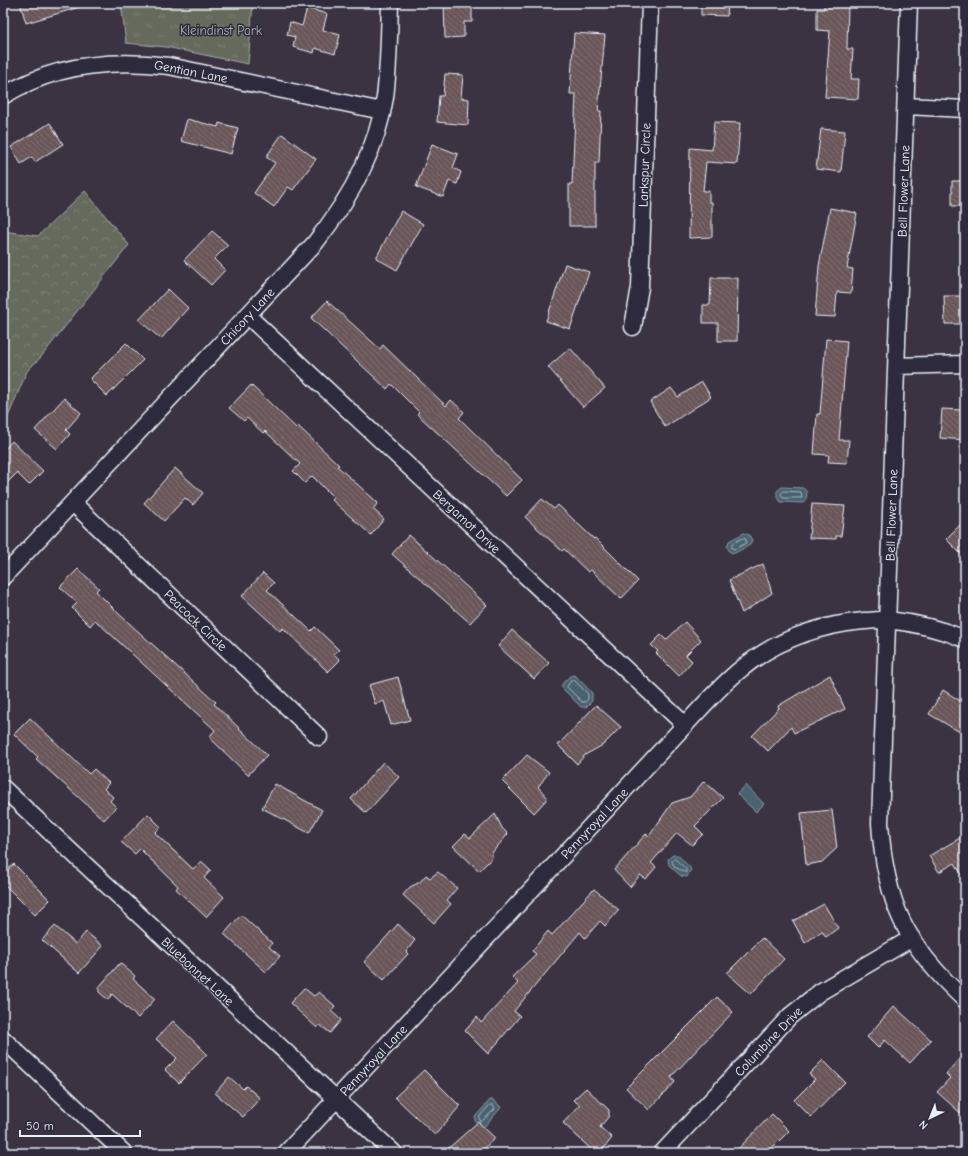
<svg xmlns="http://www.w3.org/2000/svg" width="968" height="1156" font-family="'Comic Neue',sans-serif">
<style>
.forest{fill:url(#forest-crowns);stroke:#a6aeaa}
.park{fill:url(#park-tufts);stroke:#a6aeaa}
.water{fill:#496270;stroke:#899ba6}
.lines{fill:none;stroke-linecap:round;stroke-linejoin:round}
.shore{stroke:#a8b8c2;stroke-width:1}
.building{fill:url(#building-back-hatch);stroke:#e8f1f8}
.minor-casing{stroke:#e8f1f8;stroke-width:19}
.minor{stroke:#2f2a3d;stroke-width:16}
.labels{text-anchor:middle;stroke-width:3;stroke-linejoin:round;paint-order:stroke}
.park-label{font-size:13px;fill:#adb4b2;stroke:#2f2a3d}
.street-label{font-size:13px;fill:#e8f1f8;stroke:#2f2a3d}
</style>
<defs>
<pattern id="forest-crowns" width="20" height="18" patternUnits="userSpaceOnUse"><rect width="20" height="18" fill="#656a5c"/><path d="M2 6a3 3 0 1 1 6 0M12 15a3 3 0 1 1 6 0" fill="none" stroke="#7b8074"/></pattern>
<pattern id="park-tufts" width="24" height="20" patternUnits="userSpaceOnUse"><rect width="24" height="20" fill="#656a5c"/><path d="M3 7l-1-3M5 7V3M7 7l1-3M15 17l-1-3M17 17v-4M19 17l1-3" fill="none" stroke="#7b8074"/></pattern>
<pattern id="building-back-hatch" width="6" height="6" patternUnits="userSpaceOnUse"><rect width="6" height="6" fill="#6b5758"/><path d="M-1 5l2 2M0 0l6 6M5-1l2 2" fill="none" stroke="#807071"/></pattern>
</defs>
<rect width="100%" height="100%" fill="#3b3342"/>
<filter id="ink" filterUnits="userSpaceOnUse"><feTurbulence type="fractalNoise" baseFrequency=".025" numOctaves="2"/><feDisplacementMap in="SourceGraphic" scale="8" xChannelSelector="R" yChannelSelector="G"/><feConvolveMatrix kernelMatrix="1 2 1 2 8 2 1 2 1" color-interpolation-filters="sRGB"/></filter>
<g filter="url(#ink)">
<!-- forest -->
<path class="forest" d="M85,191l44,54 -88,112 -14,14 -24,58v-198l35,5z"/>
<!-- park -->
<path class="park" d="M121,3h132l-5,61 -82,-17 -40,-4z"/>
<!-- water -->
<path class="water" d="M782,487l21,1 4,4 -1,8 -2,3 -23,-1 -4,-5v-6z
M744,533l5,2 3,5 -2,5 -15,8 -5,-1 -3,-5 2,-6z
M575,675l17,18v8l-6,6h-5l-19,-19v-4l8,-8z
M746,785l18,19 -8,8 -19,-18z
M673,855h5l13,14 -4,8 -6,-1 -12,-11 -1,-6z
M490,1100h3l8,7 -1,2 -16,18h-3l-6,-6v-4z"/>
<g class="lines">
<!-- shore -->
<path class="shore" d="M784,491l17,1 1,6h-19l-2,-4z
M743,538l3,1v4l-11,6 -3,-1v-4z
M572,680h2l14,14v5l-3,3h-3l-15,-15z
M675,859l11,10v4l-11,-6 -3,-5z
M490,1105h3l2,4 -14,13 -2,-4z"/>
</g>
<!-- building -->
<path class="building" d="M20,3h62l1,3 -57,17z
M444,3h28v19h-8v15l-19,1z
M701,3h27l-1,13 -26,-1z
M824,3h24l-1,46h6l-2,30h8l-1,20 -33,-2 5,-66 -13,-1v-21h7z
M307,8l20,6 -4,16 17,5 -5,19 -20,-6 -1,5 -21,-6 2,-10 -8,-2 3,-13 12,4z
M574,33l31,2 -7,76h3l-2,52h-4v63h-26v-42h3l4,-90h-6z
M445,74l18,1 -2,23 8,1 -1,26 -31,-3 2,-26h4z
M187,119l31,8 1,-4 19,5 -7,26 -50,-13z
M714,122l26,1 -3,41 -31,-2 -3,29h6v11h3v35l-23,1 1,-90 22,2z
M50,123l13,21 -28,18 -3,-5 -11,7 -10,-17z
M821,129l24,2 -4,41 -25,-3z
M282,134l34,25 -23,31 -5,-3 -14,20 -20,-14 21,-30 -9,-6z
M432,144l26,10 -5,14 8,4 -4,12 -8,-3 -6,16 -27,-10z
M952,181h13v25h-13z
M830,208l27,5 -10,55 6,1 -2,24 -14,-1 -2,25 -20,-1 4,-50z
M401,211l22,13 -26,46 -21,-12z
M212,231l16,14 -14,14 11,11 -14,15 -27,-25z
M565,264l24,8 -19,57 -24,-8z
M711,278h27l-1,63h-19v-18h-15v-18h7z
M168,289l20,19 -27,31 -22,-19z
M944,296h21v28h-20z
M327,301l53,48 3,-4 63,61 5,-6 13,12 -5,6 63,62 -16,16 -89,-82 2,-2 -28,-28 -4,5 -76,-71z
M826,339l21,2 -8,99h10l-2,23 -19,-1 1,-7 -15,-1 3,-40h3z
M126,343l17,17 -36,36 -17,-17z
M570,348l35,40 -22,19 -35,-40z
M702,382l9,15 -46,30 -15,-25 21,-14 7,9z
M251,385l45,43 2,-2 41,39 -2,1 41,37 -5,6 11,10 -13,16 -39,-35 2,-2 -22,-22 -7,7 -12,-12 7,-7 -35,-33 -2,2 -16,-15 -3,3 -15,-13z
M64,398l17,15 -15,17 4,4 -13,15 -22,-19z
M942,409l19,1v5h4v25l-25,-2z
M12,441l31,30 -14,14 -12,-12 -14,14v-36z
M175,468l28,25 -10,12 -8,-7 -21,23 -20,-18z
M542,499l12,10 4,-4 36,34 1,-1 43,43 -17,18 -30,-29 -3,2 -24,-23 -2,2 -37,-34z
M812,504l33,2 -4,30h-5v3l-27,-1z
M965,520v38l-19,-19z
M409,535l78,70 -17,18 -78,-69z
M763,564l9,29 -30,20 -13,-33z
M78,569l21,19 -3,3 23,23 97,88 -2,2 53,51 -19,20 -39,-38 6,-7 -120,-110 -5,6 -18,-18 5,-5 -17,-16z
M263,573l11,10 -7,7 44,41 4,-4 24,23 -5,4 6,6 -12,12 -45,-44 -3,3 -38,-35z
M685,622l16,18 -15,15 6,6 -13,15 -23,-23 2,-2 -7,-6 10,-10 5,5z
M512,630l37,33 -15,16 -36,-33z
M830,675l15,34 -51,24 -3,-6 -23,24 -16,-15 27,-28 -1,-2z
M398,677l12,43 -19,5 -7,-24 -9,3 -6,-19z
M943,690l22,14v31l-36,-21z
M596,705l25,22 -18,18 -18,10 -8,9 -19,-19z
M30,718l59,56 5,-5 15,14 -5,6 9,8 -3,4 6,6 -12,13 -68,-61 2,-2 -24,-23z
M527,755l22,17 -11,15 10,11 -14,15 -32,-32z
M383,762l16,15 -33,36 -15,-14z
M704,781l19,17 -28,28 8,8 -11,11 -15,-12 -26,30 5,4 -10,12 -6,-4 -10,12 -16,-17 32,-36 3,2 23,-33 18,-6z
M275,784l47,26 -13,23 -47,-25z
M832,810l5,38 -15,14 -16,3 -5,-52z
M148,814l13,13 -6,6 38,36 8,-8 10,9 -7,8 20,19 -18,20 -30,-28 2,-3 -38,-37 -5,5 -14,-12z
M495,814l7,14 6,6 -17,20 2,3 -14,14 -26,-25 12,-12 5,4z
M965,835v46l-10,-18 -16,9 -10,-16z
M14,864l36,36 -15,15 -32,-32v-9z
M438,872l19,16 -10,12 4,4 -17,19 -31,-28 7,-8 10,-5 6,-7 4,3z
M594,889l25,21 -14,16 -5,-5 -15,17 -5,-6 -66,79 6,5 -32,38 -23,-23 12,-14 4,6 37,-40 -6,-6 24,-23 -4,-3 16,-20 4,4z
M824,904l14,24 -12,9 -4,-6 -17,12 -12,-22z
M241,915l31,28 -3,4 11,9 -14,16 -42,-38z
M398,924l17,16 -9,12 2,2 -24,26 -20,-18z
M55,926l21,18 10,-12 17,14 -24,27 -37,-33z
M762,938l22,21 -33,35 -24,-21z
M120,963l15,13 -2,3 22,20 -17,19 -26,-24 -4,6 -9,-8v-5z
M304,988l10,8 5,-4 16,14 -4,5 10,9 -11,13 -10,-8 -3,3 -27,-25z
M717,997l16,15 -62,65 4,5 -26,28 -23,-22z
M894,1006l37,34 -21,23 -25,-23 -7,8 -11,-11z
M173,1021l34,33 -28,29 -14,-13 12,-12 -21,-19z
M965,1052v65l-28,-25 13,-14 -4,-4z
M823,1060l22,22 -34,35 -17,-17 21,-21 -6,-5z
M424,1070l36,36 -25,29 -40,-38z
M229,1077l14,12 3,-3 14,12 -17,19 -28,-24z
M586,1088l23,22v6l-9,11 12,11 -12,15h-5l-32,-30 17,-18 -7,-5z
M772,1114l17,17 -22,22h-33z
M478,1122l17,16 -16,15h-36z"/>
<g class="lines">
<defs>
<path id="minor" d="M909,3l-29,820c5,80 26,123 85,177
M3,96c50,-31 109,-37 166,-30l213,45
M906,106l59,3
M248,316l437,409
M633,327l7,-40 10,-284
M897,366l68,-2
M73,503l246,234
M3,577l312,-334c34,-43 62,-91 70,-146 4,-31 4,-63 5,-94
M3,788l391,365
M3,1039l121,114
M286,1153l399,-428c18,-19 36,-40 56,-56 35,-29 79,-44 123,-48 8,0 17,-2 24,-1 27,3 53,9 77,19
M662,1153l128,-137 30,-24 92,-54"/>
</defs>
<!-- minor casing -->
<use href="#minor" class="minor-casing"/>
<!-- minor -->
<use href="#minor" class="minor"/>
</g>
</g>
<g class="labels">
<!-- park labels -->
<g class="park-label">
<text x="221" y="35">Kleindinst Park</text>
</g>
<!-- street labels -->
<g class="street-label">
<text transform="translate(191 71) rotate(11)" y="5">Gentian Lane</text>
<text transform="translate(644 165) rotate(-88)" y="5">Larkspur Circle</text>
<text transform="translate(903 191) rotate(-88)" y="5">Bell Flower Lane</text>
<text transform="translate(247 316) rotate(-47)" y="5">Chicory Lane</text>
<text transform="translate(891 515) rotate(-88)" y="5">Bell Flower Lane</text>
<text transform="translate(467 521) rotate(43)" y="5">Bergamot Drive</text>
<text transform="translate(196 620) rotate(44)" y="5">Peacock Circle</text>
<text transform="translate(594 823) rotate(-47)" y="5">Pennyroyal Lane</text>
<text transform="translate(198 971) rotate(43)" y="5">Bluebonnet Lane</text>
<text transform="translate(768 1041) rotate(-46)" y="5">Columbine Drive</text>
<text transform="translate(373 1060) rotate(-47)" y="5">Pennyroyal Lane</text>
</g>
</g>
<!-- margin -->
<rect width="968" height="1156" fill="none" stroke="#2f2a3d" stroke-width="16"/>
<rect x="8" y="8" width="952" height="1140" fill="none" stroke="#e8f1f8" stroke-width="1.5" filter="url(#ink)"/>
<!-- north arrow -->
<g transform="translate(930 1118) rotate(223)" stroke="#2f2a3d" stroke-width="3" paint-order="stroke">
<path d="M0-3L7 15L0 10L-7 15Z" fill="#e8f1f8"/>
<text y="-6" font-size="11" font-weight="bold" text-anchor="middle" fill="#e8f1f8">N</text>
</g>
<!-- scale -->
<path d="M20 1130v6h120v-6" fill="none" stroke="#e8f1f8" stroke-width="2"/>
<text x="26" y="1130" font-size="12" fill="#e8f1f8" stroke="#2f2a3d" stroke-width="3" paint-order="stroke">50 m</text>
</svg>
